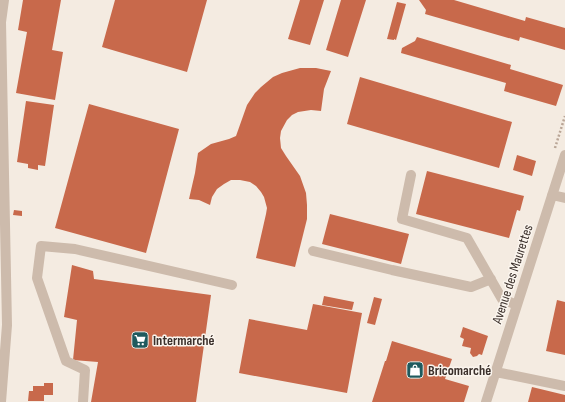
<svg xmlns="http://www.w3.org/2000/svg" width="565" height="402" font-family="'Sofia Sans Condensed',sans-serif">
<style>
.building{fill:#c8694b}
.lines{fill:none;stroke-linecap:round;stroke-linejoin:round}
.path{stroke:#b9a596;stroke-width:2.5;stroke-dasharray:2 2;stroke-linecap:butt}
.minor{stroke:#cdbbac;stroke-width:10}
.labels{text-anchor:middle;stroke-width:3;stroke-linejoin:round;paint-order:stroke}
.street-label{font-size:14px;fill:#3b302b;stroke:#fbf5ee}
.poi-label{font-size:14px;font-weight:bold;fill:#3b302b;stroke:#fbf5ee;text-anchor:start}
</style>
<rect width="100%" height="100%" fill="#f4ebe1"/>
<!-- building -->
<path class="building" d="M23,0h38l-9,50 11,2 -8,48 -39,-7 11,-61 -9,-2z
M115,0h92l-20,72 -85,-25z
M300,0h24l-14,45 -22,-6z
M341,0h25l-18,57 -22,-7z
M419,0h35l71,21 1,-4 39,11v22l-45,-13 -1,4 -94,-27 1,-4z
M397,2l9,2 -10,36 -2,-1v1l-7,-1z
M417,37l94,28 -1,4 53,16 -7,21 -52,-15 2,-8 -105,-30 1,-5 13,-7z
M300,68h16l15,3 -7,18 -3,22 -10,-1 -13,2 -6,3 -5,5 -6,11 -1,7 1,10 5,8 14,20 6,17 1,12v14l-12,48 -39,-9 10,-44 1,-6 -3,-11 -3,-5 -5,-6 -6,-4 -10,-2h-9l-7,4 -7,5 -5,8 -2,8 -11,-5 -10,-1 6,-26 3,-20 13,-9 18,-5 7,-3 11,-31 8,-12 6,-6 12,-10 9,-4z
M360,77l152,45 -13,46 -152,-44z
M26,101l28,4 -9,61 -7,-1v5l-10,-2v-4l-11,-2z
M89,104l90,25 -33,124 -91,-25z
M517,155l19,6 -4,15 -19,-6z
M427,171l97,25 -4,15 -3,-1 -8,28 -93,-24z
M14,210l8,1v5l-9,-1z
M330,214l79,20 -8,30 -79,-20z
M72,265l21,6 1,8 117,16 -15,107h-105l7,-40 -25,-2 4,-40 -13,-3z
M324,296l30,6 -2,8 -30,-5z
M374,297l8,2 -7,26 -8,-2z
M557,300l8,2v53l-19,-4z
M313,304l49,9 -15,80 -108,-20 10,-54 58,11z
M463,327l25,9 -6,19 -3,-1 -2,2 -4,1 -3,-4 1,-5 -9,-2 2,-7 -4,-2z
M392,341l60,18 -7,20 24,7 -5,16h-92l13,-41h1z
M44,383h9v12h-9v6h-16l1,-10h4v-5h11z
M532,387l33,8v7h-37z"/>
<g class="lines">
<!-- path -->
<path class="path" d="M555,148l10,-32"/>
<!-- minor -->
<path class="minor" d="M411,175l-9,44 65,19 35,61 15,6
M552,195l13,3
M313,251l79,19 79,17 20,-8
M496,372l69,14
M1,402l6,-77 -6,-303 3,-22
M83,402l2,-32 -19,-9 -29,-83 4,-32 34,3 157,36
M486,402l79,-247"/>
</g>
<!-- icons -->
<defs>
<symbol id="supermarket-square" viewBox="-11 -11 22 22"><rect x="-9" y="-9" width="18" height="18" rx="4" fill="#1f5a5e" stroke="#fbf5ee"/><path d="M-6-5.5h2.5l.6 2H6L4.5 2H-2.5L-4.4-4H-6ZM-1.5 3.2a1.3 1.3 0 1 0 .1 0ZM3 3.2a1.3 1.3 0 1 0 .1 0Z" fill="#fff"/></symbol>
<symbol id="shop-square" viewBox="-11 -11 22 22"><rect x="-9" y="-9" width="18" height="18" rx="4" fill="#1f5a5e" stroke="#fbf5ee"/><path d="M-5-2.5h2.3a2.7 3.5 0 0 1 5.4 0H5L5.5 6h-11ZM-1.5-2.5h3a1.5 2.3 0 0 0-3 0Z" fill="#fff"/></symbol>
</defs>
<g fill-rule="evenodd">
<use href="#supermarket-square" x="130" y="330" width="20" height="20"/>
<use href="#shop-square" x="405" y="360" width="20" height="20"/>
</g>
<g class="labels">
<!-- street labels -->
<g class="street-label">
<text transform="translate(512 274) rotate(-72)" y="5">Avenue des Maurettes</text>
</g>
<!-- poi labels -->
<g class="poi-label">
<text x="153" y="345">Intermarché</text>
<text x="428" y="375">Bricomarché</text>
</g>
</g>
</svg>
